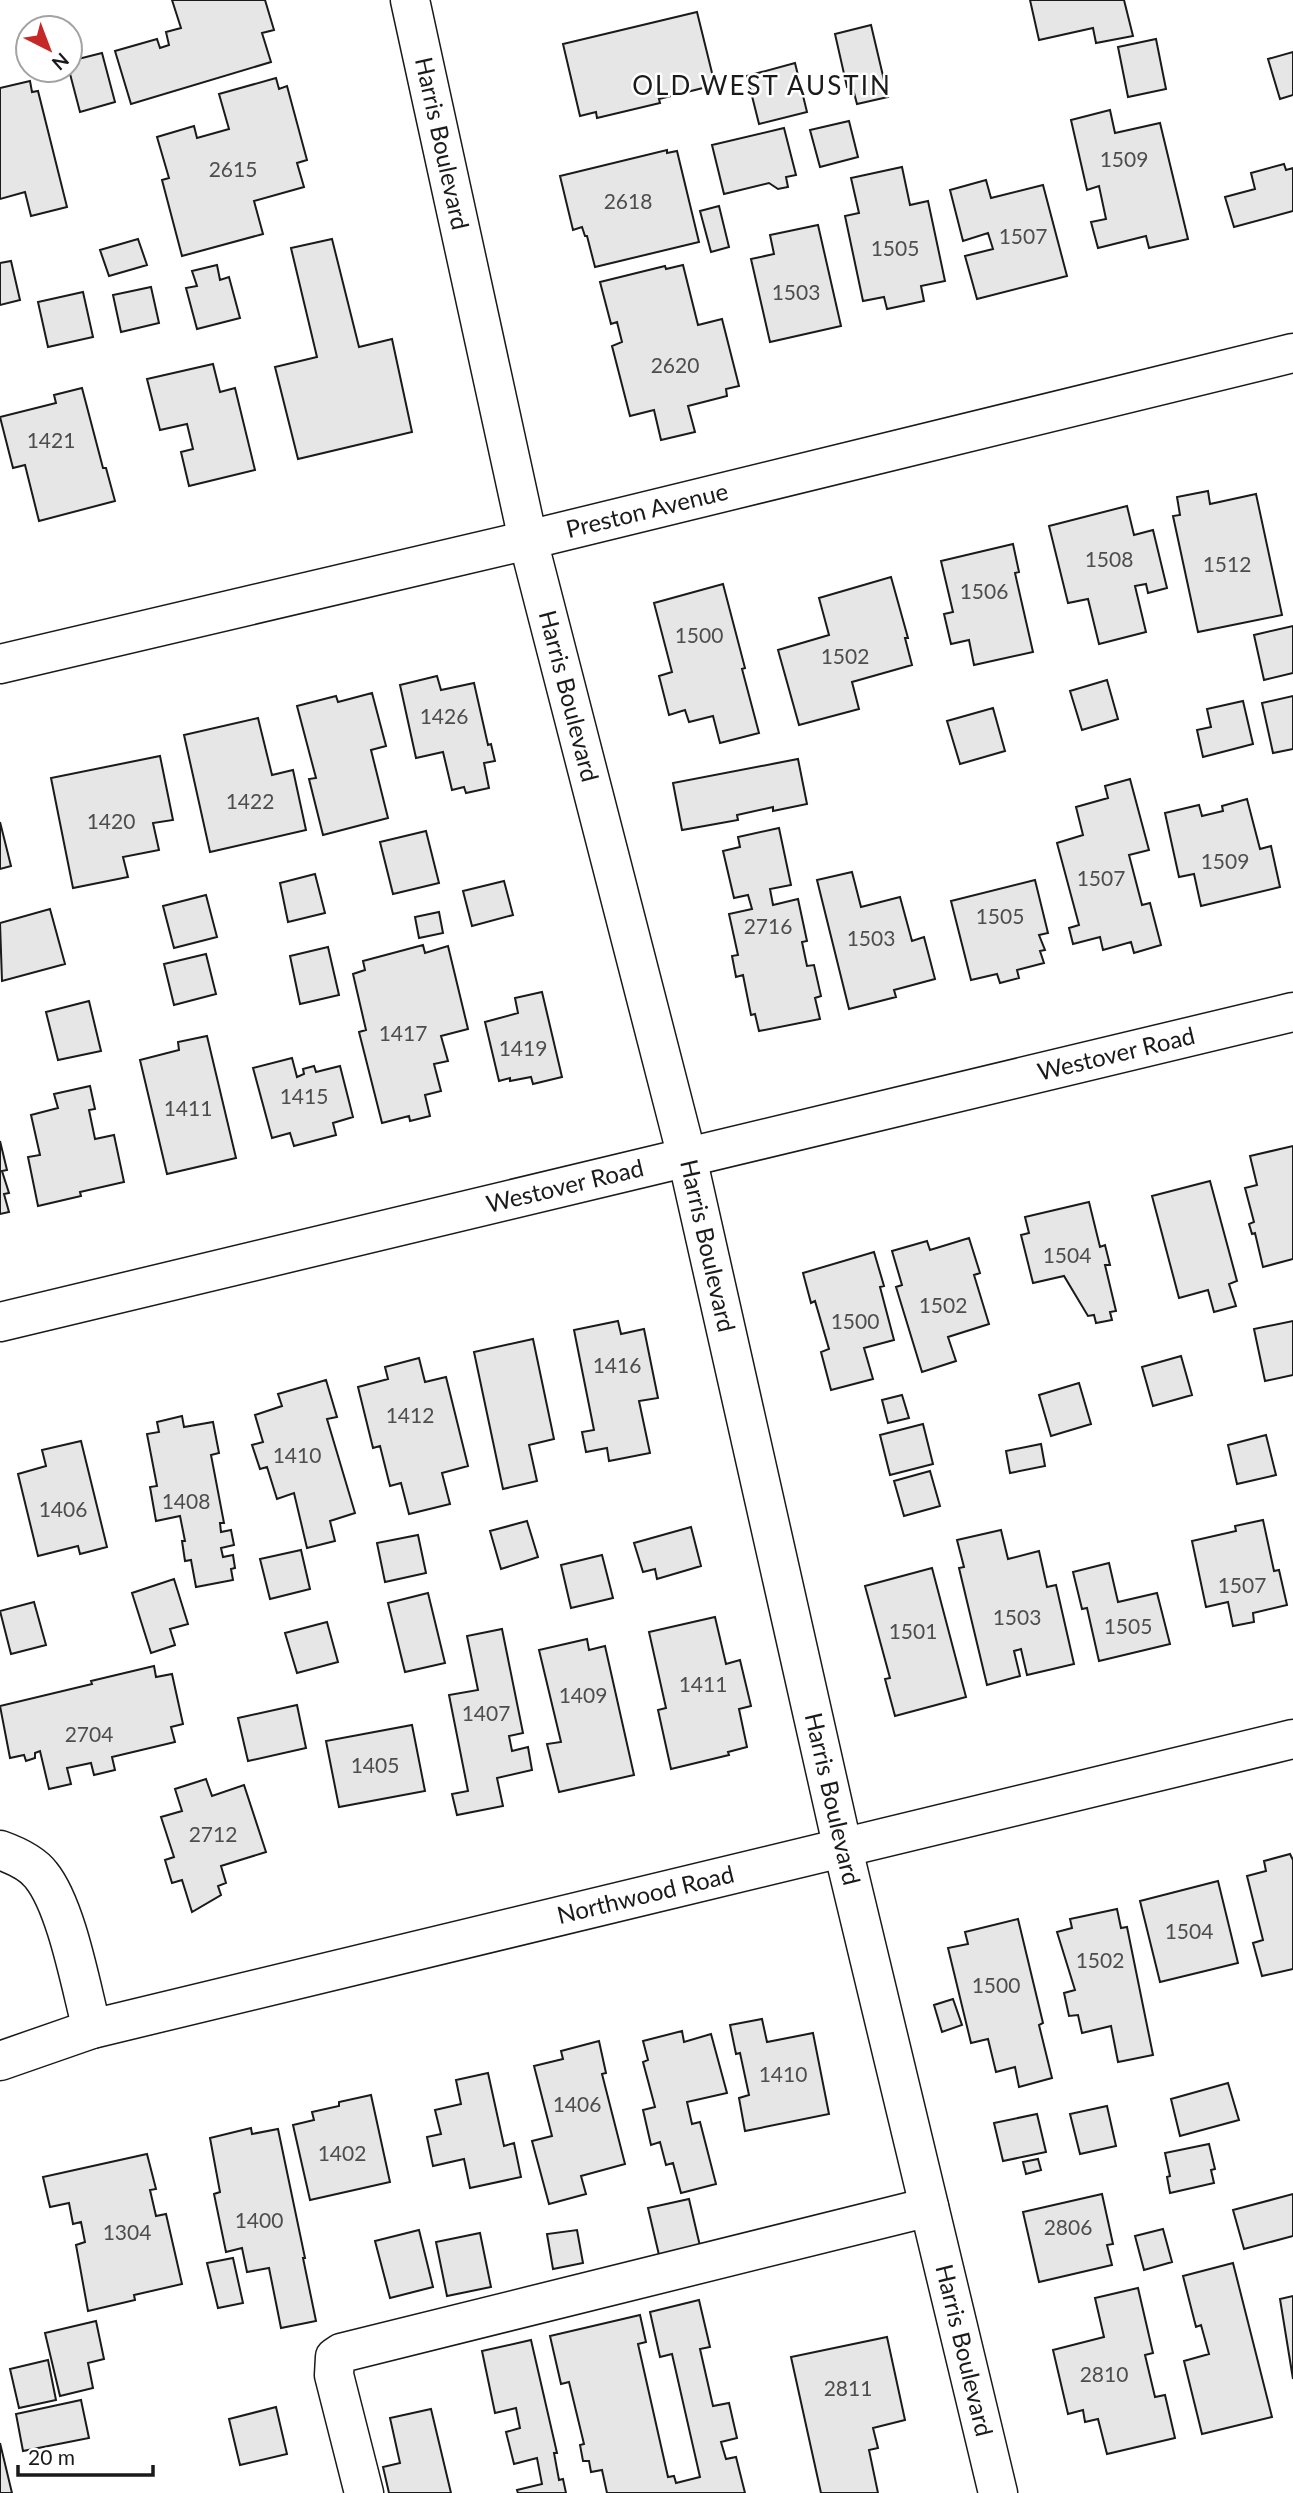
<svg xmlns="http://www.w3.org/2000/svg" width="1293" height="2493" font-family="Lato,sans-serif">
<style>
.building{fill:#e6e6e6;stroke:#1a1a1a;stroke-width:2}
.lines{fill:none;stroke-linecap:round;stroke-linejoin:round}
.minor-casing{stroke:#1a1a1a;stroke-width:41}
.minor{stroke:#fff;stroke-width:38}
.labels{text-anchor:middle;stroke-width:5;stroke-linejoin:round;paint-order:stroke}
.number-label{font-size:21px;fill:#4d4d4d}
.street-label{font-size:24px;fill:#1a1a1a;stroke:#fff}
.neighbourhood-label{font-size:26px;letter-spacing:2px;fill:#1a1a1a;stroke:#fff}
</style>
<rect width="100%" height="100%" fill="#fff"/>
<!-- building -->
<path class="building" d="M172,0h93l9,30 -12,3 9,29 -140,42 -16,-53 42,-12 3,9 9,-3 -3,-13 15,-4z
M1030,0h94l9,36 -37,7 -3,-15 -54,12z
M697,12l18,73 -56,14 1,4 -63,15 -1,-6 -16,4 -17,-72z
M871,25l17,72 -31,7 -5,-19 -5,2 -12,-53z
M1156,39l10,50 -38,8 -10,-50z
M1293,52v43l-13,4 -12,-40z
M102,53l13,49 -35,10 -11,-42 1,-9z
M795,63l12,49 -48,12 -12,-48z
M276,78l3,11 8,-3 20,74 -10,3 7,24 -50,14 9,33 -81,22 -20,-76 7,-2 -12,-41 37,-11 3,12 32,-9 -10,-35z
M30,81l2,11 6,-1 29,116 -36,9 -6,-24 -25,7v-111z
M1110,110l5,23 45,-10 28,116 -39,9 -3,-12 -48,12 -7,-26 15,-3 -7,-33 -12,4 -16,-70z
M849,121l9,36 -38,10 -10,-37z
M784,128l12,47 -10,2 2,10 -10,2 -9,-6 -45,11 -12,-49z
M667,150v3l10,-2 22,91 -104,25 -8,-31h-2l-3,-9 -9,3 -13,-54z
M1284,164l2,6 7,-2v43l-59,16 -9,-30 30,-8 -4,-16z
M902,167l8,38 18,-4 17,80 -24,5 3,15 -37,8 -3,-12 -21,4 -18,-85 14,-3 -8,-35z
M986,180l5,18 52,-13 24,91 -90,23 -12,-43 28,-7 -5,-16 -25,8 -13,-51z
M719,206l10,41 -18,5 -11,-41z
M818,225l23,101 -71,16 -19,-83 23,-5 -4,-19z
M138,239l9,26 -38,11 -9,-26z
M332,239l27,108 33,-8 20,93 -114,27 -23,-92 42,-10 -26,-109z
M11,261l9,39 -20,5v-42z
M217,265l3,15 9,-3 11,41 -43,11 -11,-41 11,-2 -5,-15z
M683,265l15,60 24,-6 17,67 -13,3 1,7 -39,10 7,26 -34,8 -7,-30 -24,6 -18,-70 10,-4 -5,-20 -6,2 -11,-42 65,-16 1,3z
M151,287l8,36 -38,9 -8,-37z
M83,292l10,45 -45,10 -10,-45z
M213,364l7,28 15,-4 20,82 -66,16 -8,-34 12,-3 -6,-25 -27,6 -13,-51z
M82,388l21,80h3l9,33 -76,20 -14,-56 -12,3 -13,-51 56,-14 -2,-8z
M1208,491l2,13 46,-10 26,121 -84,17 -25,-116 7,-1 -3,-18z
M1127,506l7,29 19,-5 14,58 -19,5 -2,-9 -11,2 11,46 -47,12 -11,-45 -20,4 -19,-77z
M1013,544l6,28 -4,1 18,79 -59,13 -5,-25 -18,4 -7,-30 9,-2 -12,-51z
M891,577l17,61h-3l7,27 -60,17 7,27 -60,16 -21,-75 51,-15 -10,-37z
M723,584l22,84 -3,1 17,64 -39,10 -7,-27 -24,6 -4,-12 -16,5 -10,-39 13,-4 -18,-69z
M1293,626v47l-29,7 -10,-45z
M437,676l4,14 33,-7 14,62 3,-1 4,17 -11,2 5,25 -23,5 -2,-6 -12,3 -9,-38 -27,6 -16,-73z
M1107,680l11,39 -36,11 -12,-39z
M372,693l14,53 -15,4 17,68 -65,17 -14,-56 7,-1 -19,-72 39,-10 2,6z
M1293,696v53l-20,4 -11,-50z
M1243,701l10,43 -50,13 -6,-27 14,-3 -4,-18z
M993,708l12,43 -45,13 -13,-43z
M258,718l14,57 21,-5 13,60 -96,22 -26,-117z
M160,756l13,64 -20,3 6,27 -36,7 5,20 -55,11 -22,-110z
M798,759l9,45 -34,7v-4l-36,8 1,5 -56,10 -9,-47z
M1130,779l19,71 -20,5 13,50 8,-2 11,42 -27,8 -3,-11 -28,8 -3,-13 -27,7 -4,-16 10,-3 -22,-82 26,-8 -7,-28 32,-9 -3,-12z
M1247,799l13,50 11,-3 9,41 -79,19 -7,-32 -15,3 -14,-64 34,-8 3,11 21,-5 -1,-5z
M0,822l11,44 -11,3z
M779,828l12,57 -21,4 3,16 25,-6 9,42 -5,1 5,24 7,-1 7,31 -6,2 5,21 -61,12 -4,-17 -4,1 -8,-40 -7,2 -4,-21 6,-1 -9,-41 23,-5 -4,-14 -14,3 -11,-47 17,-4 -2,-10z
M426,831l13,52 -46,11 -13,-52z
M852,872l9,35 39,-10 12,44 12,-4 11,42 -41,11 2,7 -47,12 -32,-129z
M315,874l10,39 -37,9 -8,-39z
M1035,880l13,53 -9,2 6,15 -5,1 4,12 -27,7 2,8 -19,5 -3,-9 -26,6 -20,-79z
M504,881l9,34 -41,11 -9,-35z
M206,895l11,42 -43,11 -11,-42z
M50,909l15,55 -63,17 -2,-58z
M439,912l4,21 -24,5 -4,-21z
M423,945l2,8 23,-7 20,83 -27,7 7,25 -14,3 7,27 -16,4 5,21 -20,5 -1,-5 -27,7 -23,-91 7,-2 -13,-56 12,-4 -2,-9z
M328,947l11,48 -39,9 -10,-48z
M206,954l10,40 -42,11 -10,-41z
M542,992l20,85 -29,7 -2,-7 -21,4v-3l-11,3 -14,-59 33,-9 -3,-15z
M89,1001l12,50 -43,9 -12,-48z
M207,1036l29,122 -69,16 -27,-114 39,-10 -1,-8z
M292,1058l5,19 7,-3 -1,-5 11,-3 2,6 24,-6 13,51 -20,6 3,12 -42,11 -4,-13 -18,5 -19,-70z
M90,1086l5,23 -6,1 6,29 19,-4 10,47 -44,10 1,4 -43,10 -10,-49 12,-2 -9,-40 27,-7 -4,-14z
M0,1141l7,29 -5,1 7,22 -5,1 5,18 -9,2z
M1293,1146v113l-30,8 -8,-34 -3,1 -3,-10 5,-2 -9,-34 12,-3 -7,-29z
M1210,1181l27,100 -8,3 7,22 -22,6 -6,-22 -29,8 -27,-102z
M1089,1202l11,45 5,-2 5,20h-5l11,46 -6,1 2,8 -16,3 -2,-8 -6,1 -24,-40 -31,7 -12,-48 8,-2 -4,-16z
M969,1238l11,35 -6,2 15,49 -41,13 8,24 -34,11 -26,-85 6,-2 -10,-34 35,-10 3,9z
M874,1252l10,34 -4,1 14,53 -30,8 9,31 -42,11 -10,-38 8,-3 -14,-48 -4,2 -8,-30z
M618,1321l3,13 23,-5 14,69 -19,3 11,52 -41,8 -2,-13 -21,4 -4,-20 12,-2 -20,-100z
M1293,1321v54l-28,6 -11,-52z
M533,1339l21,100 -25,6 8,36 -34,8 -29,-137z
M1181,1356l11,39 -39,11 -11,-39z
M419,1358l6,24 21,-5 22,89 -26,7 8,31 -41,10 -8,-31 -11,3 -10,-40 -7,2 -15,-61 30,-8 -3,-12z
M326,1380l11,37 -10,2 28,94 -25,8 5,20 -28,7 -13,-55 -17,6 -10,-32 -7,2 -8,-24 11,-3 -8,-27 27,-9 -4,-12z
M1079,1383l12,41 -40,12 -12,-41z
M902,1395l7,23 -21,5 -6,-23z
M182,1416l2,11 29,-5 6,31 -8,2 13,68h-4l1,9 10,-2 3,15 -13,3 2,9 10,-2 2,13 -4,1 2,11 -37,7 -5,-27 -6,1 -3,-20h3l-5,-25 -24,5 -6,-34 7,-1 -10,-52 12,-2 -2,-10z
M923,1424l10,40 -43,11 -10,-40z
M1266,1435l10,40 -39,9 -9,-39z
M81,1441l26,106 -27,7 -2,-8 -40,10 -20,-82 28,-8 -4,-16z
M1041,1444l4,22 -35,7 -4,-22z
M930,1471l10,35 -36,10 -10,-35z
M1263,1520l11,51 5,-1 8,35 -34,8 1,9 -21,4 -5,-24 -22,5 -14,-66 44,-10 -1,-5z
M527,1521l11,36 -37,12 -11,-38z
M691,1527l10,39 -44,13 -2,-10 -12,3 -9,-29z
M1001,1530l7,29 31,-8 8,36 9,-2 18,79 -47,11 -6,-26 -7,2 6,25 -33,9 -28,-117 5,-1 -7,-27z
M418,1535l8,38 -41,9 -8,-39z
M301,1550l9,39 -40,10 -10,-40z
M602,1555l11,43 -42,10 -10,-43z
M1109,1563l9,39 39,-9 13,51 -71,17 -12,-53 -5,1 -9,-37z
M932,1568l34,129 -71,19 -10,-37 5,-1 -25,-92z
M174,1579l14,45 -18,5 5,16 -24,8 -19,-60z
M428,1593l17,70 -40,9 -17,-69z
M34,1602l12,43 -35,9 -11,-43z
M715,1617l11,47 14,-4 11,46 -12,3 8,38 -19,5 1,3 -58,14 -13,-59 8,-2 -17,-76z
M327,1622l11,40 -41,11 -12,-40z
M502,1629l21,104 -14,3 3,15 16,-4 4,23 -35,8 6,28 -46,9 -5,-21 16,-3 -19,-96 29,-5 -11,-54z
M587,1639l2,11 16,-4 29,129 -75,17 -12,-48 14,-2 -22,-92z
M154,1666l2,11 16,-3 11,50 -12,3 4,15 -63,15 3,13 -21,5 -3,-12 -24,5 4,16 -22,5 -9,-38 -5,2v5l-9,3 -2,-6 -14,3 -10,-52 92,-22 -1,-3z
M297,1705l9,43 -58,13 -10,-43z
M412,1725l13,66 -86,16 -13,-66z
M206,1779l6,17 32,-11 22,67 -45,14 5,17 -8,3 3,9 -29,17 -10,-32 -10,3 -7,-23 9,-3 -13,-40 21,-6 -7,-22z
M1290,1854l3,6v109l-31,7 -9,-33 10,-3 -16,-64 19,-5 -2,-10z
M1218,1881l20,82 -78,19 -20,-81z
M1117,1909l4,19 6,-1 26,128 -35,7 -7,-36 -29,7 -4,-18 -9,1 -5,-23 11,-3 -18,-58 15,-4 -2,-9z
M1018,1919l25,104 -4,2 13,53 -33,9 -4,-20 -19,5 -8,-33 -17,4 -23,-95 20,-4 -3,-12z
M953,1999l9,26 -20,7 -8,-27z
M762,2019l5,23 46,-9 16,81 -84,17 -6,-33 10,-3 -9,-42 -4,1 -6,-29z
M682,2031l2,11 27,-8 16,59 -40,9 5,22 8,-2 16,62 -35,9 -8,-30 -7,2 -6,-23 -9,3 -8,-35 12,-3 -12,-45 5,-2 -5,-19z
M599,2041l7,32 -4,1 23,90 -44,12 5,18 -37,10 -17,-63 20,-5 -18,-70 29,-7 -2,-8z
M488,2073l16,73 10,-3 7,34 -51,11 -6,-29 -31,7 -6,-29 14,-3 -6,-24 26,-6 -5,-24z
M1228,2083l11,37 -59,16 -9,-37z
M371,2095l19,87 -80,18 -17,-75 21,-5 -2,-8 27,-6v-4z
M1107,2106l9,40 -36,8 -10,-40z
M1037,2114l9,38 -43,9 -9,-38z
M251,2128l1,6 26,-5 27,129h-2l13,63 -35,7 -12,-60 -22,4 -5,-24 -16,4 -12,-58 6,-2 -10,-54z
M1209,2144l6,25 -4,1 3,13 -44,10 -3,-16 3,-1 -5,-23z
M147,2154l9,35 -6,1 6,26 10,-2 16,70 -48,11 1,5 -47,11 -12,-66 9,-3 -4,-20 -8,2 -4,-21 -19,4 -7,-30z
M1038,2159l3,11 -15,4 -3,-12z
M1102,2194l11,50 -6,1 5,20 -73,17 -16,-70z
M1293,2194v42l-49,13 -11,-39z
M689,2199l11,47 -41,9 -11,-47z
M1163,2229l9,33 -28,8 -9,-34z
M419,2230l14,57 -43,11 -15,-57z
M577,2230l6,33 -30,6 -6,-35z
M480,2233l11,54 -44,9 -11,-54z
M233,2258l10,45 -25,5 -11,-45z
M1233,2263l39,154 -70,17 -18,-73 25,-7 -8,-29 -5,2 -13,-51z
M1138,2288l15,65 -8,2 10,42 10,-2 10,43 -68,16 -9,-35 -13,3 -2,-12 -15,4 -15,-64 51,-13 -9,-39z
M1293,2296v83l-13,-80z
M699,2300l11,47 -10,2 13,57 16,-3 8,35 -16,4 5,17 10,-2 9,36h-138l-5,-23 -11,2 -2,-11h-6l-3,-16 4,-1 -15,-62 -8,2 -11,-48 90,-21 6,27 -8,2 30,133 6,-1 2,7 24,-6 -28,-123 -12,3 -10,-45z
M96,2321l8,38 -16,4 5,25 -33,8 -15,-63z
M887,2337l18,83 -32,8 5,20 -9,2 9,43h-57l-30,-136z
M531,2340l26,113h-3l5,27 4,-1 3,14h-48l-1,-3 25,-6 -5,-26 -23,6 -8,-32 14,-4 -4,-20 -21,5 -13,-62z
M48,2360l8,40 -37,8 -9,-39z
M81,2400l8,38 -66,13 -7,-37z
M276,2407l11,47 -47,11 -11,-46z
M431,2409l20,84h-62l-6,-26 17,-4 -10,-45z
M0,2443l12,50h-12z"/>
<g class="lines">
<defs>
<g id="minor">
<path id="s1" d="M410,0l118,540 159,617 156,692 155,644"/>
<path id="s2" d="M0,664l528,-124 765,-187"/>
<path id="s3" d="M0,1322l1293,-310"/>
<path d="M0,1850c14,5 32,13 41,25 26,32 40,113 51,154"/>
<path id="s4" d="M0,2061l92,-32 1201,-290"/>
<path d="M364,2493l-30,-118 1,-18 6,-4 588,-146"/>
</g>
</defs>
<!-- minor casing -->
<use href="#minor" class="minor-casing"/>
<!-- minor -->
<use href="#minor" class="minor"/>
</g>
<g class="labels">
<!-- number labels -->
<g class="number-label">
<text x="1124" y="167">1509</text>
<text x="233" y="177">2615</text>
<text x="628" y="209">2618</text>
<text x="1023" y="244">1507</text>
<text x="895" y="256">1505</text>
<text x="796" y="300">1503</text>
<text x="675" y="373">2620</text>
<text x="51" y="448">1421</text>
<text x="1109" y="567">1508</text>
<text x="1227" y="572">1512</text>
<text x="984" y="599">1506</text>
<text x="699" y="643">1500</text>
<text x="845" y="664">1502</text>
<text x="444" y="724">1426</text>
<text x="250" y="809">1422</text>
<text x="111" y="829">1420</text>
<text x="1225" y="869">1509</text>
<text x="1101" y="886">1507</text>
<text x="1000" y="924">1505</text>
<text x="768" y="934">2716</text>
<text x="871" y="946">1503</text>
<text x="403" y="1041">1417</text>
<text x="523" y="1056">1419</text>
<text x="304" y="1104">1415</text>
<text x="188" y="1116">1411</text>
<text x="1067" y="1263">1504</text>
<text x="943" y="1313">1502</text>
<text x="855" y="1329">1500</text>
<text x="617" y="1373">1416</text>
<text x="410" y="1423">1412</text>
<text x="297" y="1463">1410</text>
<text x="186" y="1509">1408</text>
<text x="63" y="1517">1406</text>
<text x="1242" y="1593">1507</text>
<text x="1017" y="1625">1503</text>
<text x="1128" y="1634">1505</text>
<text x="913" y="1639">1501</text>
<text x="703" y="1692">1411</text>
<text x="583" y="1703">1409</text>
<text x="486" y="1721">1407</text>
<text x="89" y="1742">2704</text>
<text x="375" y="1773">1405</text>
<text x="213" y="1842">2712</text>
<text x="1189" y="1939">1504</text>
<text x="1100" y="1968">1502</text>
<text x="996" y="1993">1500</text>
<text x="783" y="2082">1410</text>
<text x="577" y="2112">1406</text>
<text x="342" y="2161">1402</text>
<text x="259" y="2228">1400</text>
<text x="1068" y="2235">2806</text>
<text x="127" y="2240">1304</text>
<text x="1104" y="2382">2810</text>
<text x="848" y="2396">2811</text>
</g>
<!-- street labels -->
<g class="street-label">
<text dy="8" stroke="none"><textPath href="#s1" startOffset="147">Harris Boulevard</textPath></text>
<text dy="8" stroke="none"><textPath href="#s2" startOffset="665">Preston Avenue</textPath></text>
<text dy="8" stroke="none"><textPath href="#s1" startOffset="714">Harris Boulevard</textPath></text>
<text dy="8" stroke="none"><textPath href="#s3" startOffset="1148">Westover Road</textPath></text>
<text dy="8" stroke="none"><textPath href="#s3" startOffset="581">Westover Road</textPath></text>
<text dy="8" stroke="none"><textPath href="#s1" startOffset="1281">Harris Boulevard</textPath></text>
<text dy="8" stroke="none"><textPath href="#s1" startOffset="1848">Harris Boulevard</textPath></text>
<text dy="8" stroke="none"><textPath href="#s4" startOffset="667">Northwood Road</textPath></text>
<text dy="8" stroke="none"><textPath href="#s1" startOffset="2415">Harris Boulevard</textPath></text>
</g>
<!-- neighbourhood labels -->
<g class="neighbourhood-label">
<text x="762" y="95">OLD WEST AUSTIN</text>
</g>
</g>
<!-- north arrow -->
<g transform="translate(49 49) rotate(138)"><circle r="33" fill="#ffffff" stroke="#a3a3a3" stroke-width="2"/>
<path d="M0-5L12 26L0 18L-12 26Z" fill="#c62828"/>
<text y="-10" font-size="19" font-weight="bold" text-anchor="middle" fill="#1a1a1a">N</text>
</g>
<!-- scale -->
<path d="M18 2465v10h135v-10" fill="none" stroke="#1a1a1a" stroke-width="3.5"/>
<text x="28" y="2465" font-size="21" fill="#1a1a1a" stroke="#ffffff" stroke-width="5" paint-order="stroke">20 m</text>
</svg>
